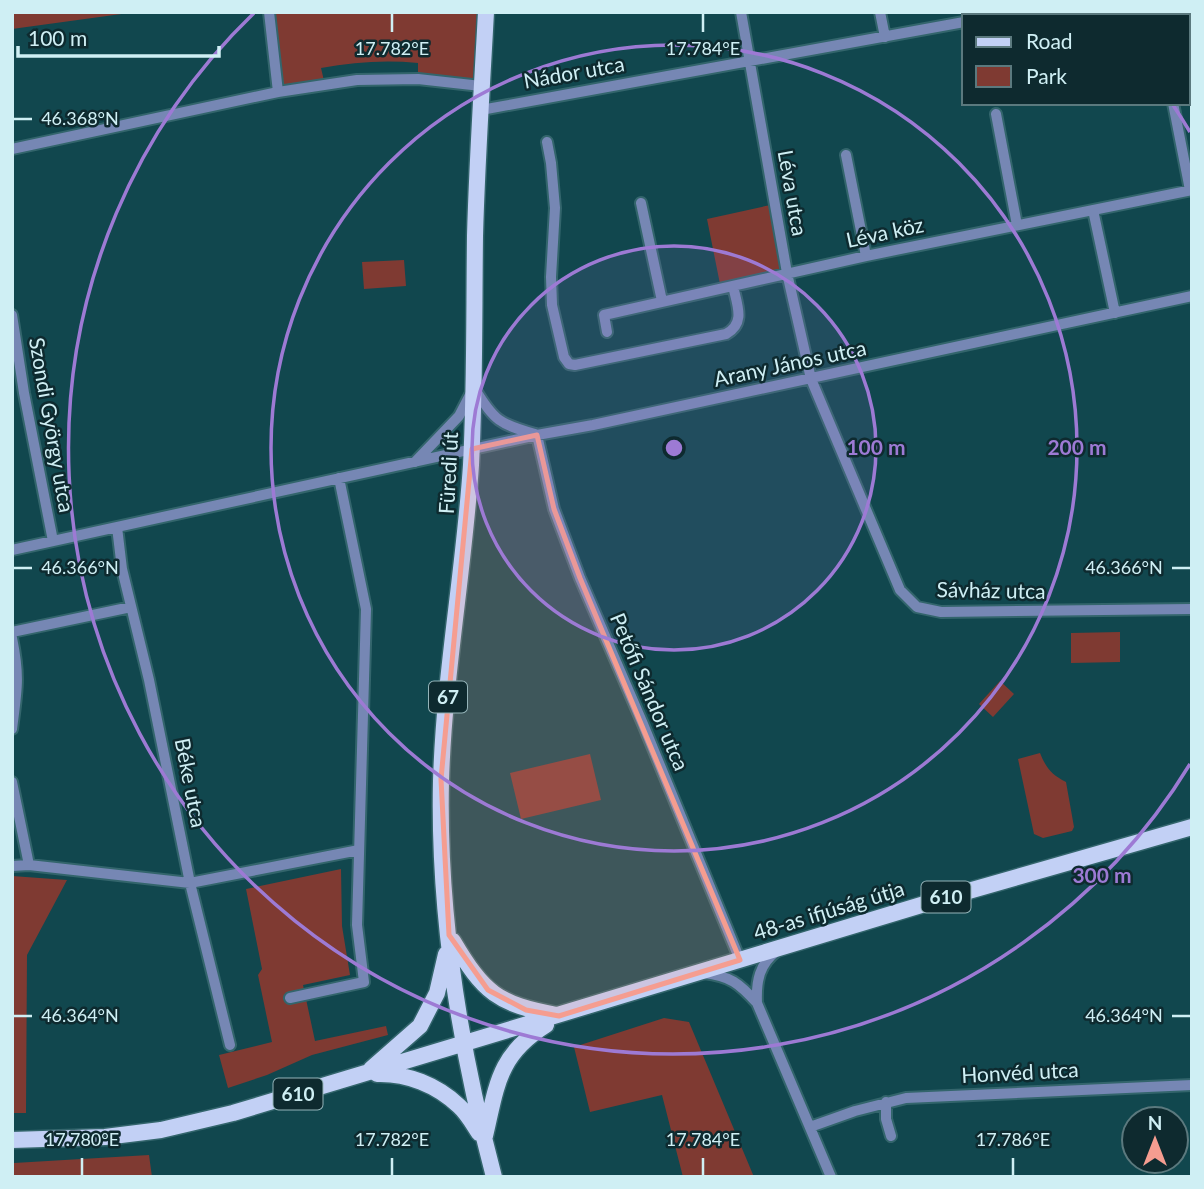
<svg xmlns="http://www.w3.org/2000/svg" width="1204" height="1189" font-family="Lato,sans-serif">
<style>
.green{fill:#7f3a32}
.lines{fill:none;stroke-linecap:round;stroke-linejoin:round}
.minor-casing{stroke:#33656c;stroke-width:14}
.primary-casing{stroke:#33656c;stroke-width:19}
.minor{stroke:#7687b4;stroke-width:10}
.primary{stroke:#c2d0f5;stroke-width:16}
.marked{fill:#f59d90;fill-opacity:0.2;stroke:#f59d90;stroke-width:5;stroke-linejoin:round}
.ticks{fill:none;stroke:#cfeff4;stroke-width:2.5}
.ring{fill:none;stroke:#9d7ad4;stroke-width:3.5}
.labels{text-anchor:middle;stroke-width:5;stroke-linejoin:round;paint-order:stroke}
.shield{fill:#0e2a2f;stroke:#95b4b9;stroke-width:2}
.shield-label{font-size:19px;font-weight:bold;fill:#cfeff4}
.street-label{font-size:21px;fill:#cfeff4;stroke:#0e2a2f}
.ticks-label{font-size:18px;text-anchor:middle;fill:#cfeff4;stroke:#0e2a2f;stroke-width:5;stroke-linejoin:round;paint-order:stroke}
.centre{fill:#9d7ad4;stroke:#0e2a2f;stroke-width:3.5}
.ring-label{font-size:21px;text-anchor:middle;font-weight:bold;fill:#9d7ad4;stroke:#0e2a2f;stroke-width:5;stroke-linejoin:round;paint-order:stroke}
</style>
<rect width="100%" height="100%" fill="#11474e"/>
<!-- green -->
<path class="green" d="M12,12h124l-124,17z
M269,12h217l-5,74 -63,-7v-16c-33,-3 -64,-1 -97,5l4,17 -47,7z
M775,204l12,69 -66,16 -14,-70z
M404,260l2,26 -42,3 -2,-27z
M1120,632v30l-49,1v-30z
M1000,681l14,13 -21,23 -14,-13z
M1040,753c6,15 12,22 26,29l8,45 -2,4 -29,7 -9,-4 -16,-75z
M590,754l11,46 -80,19 -11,-46z
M341,869l1,57 8,49 -47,10 12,56 71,-15 2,9 -76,20 -45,20 -39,13 -9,-33 53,-13 -14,-67 4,-6 -16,-80z
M12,876l55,4 -40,75 -1,158h-14z
M664,1018l25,4 65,155h-71l-21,-82 -72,17 -16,-65z
M149,1155l3,22h-140l2,-14z"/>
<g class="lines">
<defs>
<path id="minor" d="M269,12l9,80
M741,12l46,261 24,106 89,211 17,17 24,5 251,-3
M880,12l5,25
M1000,16l20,-4
M1173,103l17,87
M481,110l483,-88
M996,114l21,111
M547,142l4,21 4,45 -4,69 1,28 12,52 5,7 6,1 151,-31c20,-11 11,-29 7,-48
M12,149l266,-57 79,-12 61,-1 63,7
M846,155l20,101
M641,203l21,98
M1093,210l22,103
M12,315l12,78 29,148
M607,332l-3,-17 262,-59 326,-66
M475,389c19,32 25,35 60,45
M537,435l17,74 26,69 63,146 97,236
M415,462l44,-46 13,-25
M117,527l5,42 27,111 41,203 40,162
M12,550l525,-115 56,-10 599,-129
M12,632l119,-25
M12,638c8,39 5,52 0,91
M12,782l17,83
M12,866l17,-1 161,18 169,-33
M704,973c26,3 35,10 53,30l74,174
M290,998l74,-16 -7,-57 9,-316 -27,-131
M757,1003c-1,-22 2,-39 21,-53
M886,1102v17l5,17
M810,1127l45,-16 51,-13 286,-13"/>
<path id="primary" d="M486,12c-4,75 -9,149 -11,224 -1,76 0,153 -4,229 -7,106 -27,211 -30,316 -3,132 19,268 53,396
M453,941c31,52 44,63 104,74
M371,1069l49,-43 17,-33 9,-39
M377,1074c30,-1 60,11 82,32 8,7 14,18 20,27
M485,1136c12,-51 13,-81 61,-111
M12,1140l93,-3 56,-7 72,-17 718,-217 241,-69"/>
</defs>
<!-- minor casing -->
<use href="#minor" class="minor-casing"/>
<!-- primary casing -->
<use href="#primary" class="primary-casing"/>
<!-- minor -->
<use href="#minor" class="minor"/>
<!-- primary -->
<use href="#primary" class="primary"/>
</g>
<!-- marked area -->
<path class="marked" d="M537,435l17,74 26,69 160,382 -181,56 -33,-6 -38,-20 -39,-55 -8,-156 31,-330z"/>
<!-- ticks -->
<path class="ticks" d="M392,14v18M703,14v18M14,119h18M14,568h18M1172,568h18M14,1016h18M1172,1016h18M82,1158v17M392,1158v17M703,1158v17M1013,1158v17"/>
<!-- distance rings -->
<circle cx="674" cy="448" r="202" fill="#9d7ad4" fill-opacity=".12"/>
<g class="ring">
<circle cx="674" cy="448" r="202"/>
<circle cx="674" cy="448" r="403"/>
<path d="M1190 764A605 605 0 1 1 254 13M1173 105A605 605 0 0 1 1190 132"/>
</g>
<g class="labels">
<!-- shield labels -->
<g class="shield">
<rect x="429" y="681.5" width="38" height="31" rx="5"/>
<rect x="921.5" y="881.5" width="49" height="31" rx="5"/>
<rect x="273.5" y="1078.5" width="49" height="31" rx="5"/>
</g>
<g class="shield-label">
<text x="448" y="704">67</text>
<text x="946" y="904">610</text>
<text x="298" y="1101">610</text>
</g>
<!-- street labels -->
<g class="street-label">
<text transform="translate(574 73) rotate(-10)" y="7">Nádor utca</text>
<text transform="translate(792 193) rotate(80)" y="7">Léva utca</text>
<text transform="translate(885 233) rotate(-12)" y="7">Léva köz</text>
<text transform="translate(790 364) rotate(-12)" y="7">Arany János utca</text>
<text transform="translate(51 425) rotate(80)" y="7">Szondi György utca</text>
<text transform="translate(449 473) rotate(-87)" y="7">Füredi út</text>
<text transform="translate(991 591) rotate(1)" y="7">Sávház utca</text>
<text transform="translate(649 692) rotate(67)" y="7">Petőfi Sándor utca</text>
<text transform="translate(190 783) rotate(79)" y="7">Béke utca</text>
<text transform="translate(829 911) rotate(-17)" y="7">48-as ifjúság útja</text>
<text transform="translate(1020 1073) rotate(-3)" y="7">Honvéd utca</text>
</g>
</g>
<g class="ticks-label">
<text x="392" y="55">17.782°E</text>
<text x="703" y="55">17.784°E</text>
<text x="80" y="125">46.368°N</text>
<text x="80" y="574">46.366°N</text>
<text x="1124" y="574">46.366°N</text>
<text x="80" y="1022">46.364°N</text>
<text x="1124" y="1022">46.364°N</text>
<text x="82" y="1146">17.780°E</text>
<text x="392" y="1146">17.782°E</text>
<text x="703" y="1146">17.784°E</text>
<text x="1013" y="1146">17.786°E</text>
</g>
<circle cx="674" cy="448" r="10" class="centre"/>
<g class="ring-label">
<text x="876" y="455">100 m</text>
<text x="1077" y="455">200 m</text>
<text x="1102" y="883">300 m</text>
</g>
<!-- border -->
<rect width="1204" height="1189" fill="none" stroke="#cfeff4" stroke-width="28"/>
<!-- legend -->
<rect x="962" y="14" width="228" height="91" fill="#0e2a2f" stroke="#5b797e" stroke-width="2"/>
<rect x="976" y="37" width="35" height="10" fill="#c2d0f5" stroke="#5b797e" stroke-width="2"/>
<text x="1026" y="49" font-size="21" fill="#cfeff4">Road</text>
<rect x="976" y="66" width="35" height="21" fill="#7f3a32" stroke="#5b797e" stroke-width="2"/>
<text x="1026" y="84" font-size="21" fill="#cfeff4">Park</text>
<!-- north arrow -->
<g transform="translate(1155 1140)"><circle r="33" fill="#0e2a2f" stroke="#5b797e" stroke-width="2"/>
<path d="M0-5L12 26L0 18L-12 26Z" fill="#f59d90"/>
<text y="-10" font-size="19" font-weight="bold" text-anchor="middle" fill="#cfeff4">N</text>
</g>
<!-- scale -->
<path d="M18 46v10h201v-10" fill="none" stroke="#cfeff4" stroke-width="3.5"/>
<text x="28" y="46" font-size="21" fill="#cfeff4" stroke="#0e2a2f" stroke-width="5" paint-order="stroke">100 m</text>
</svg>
